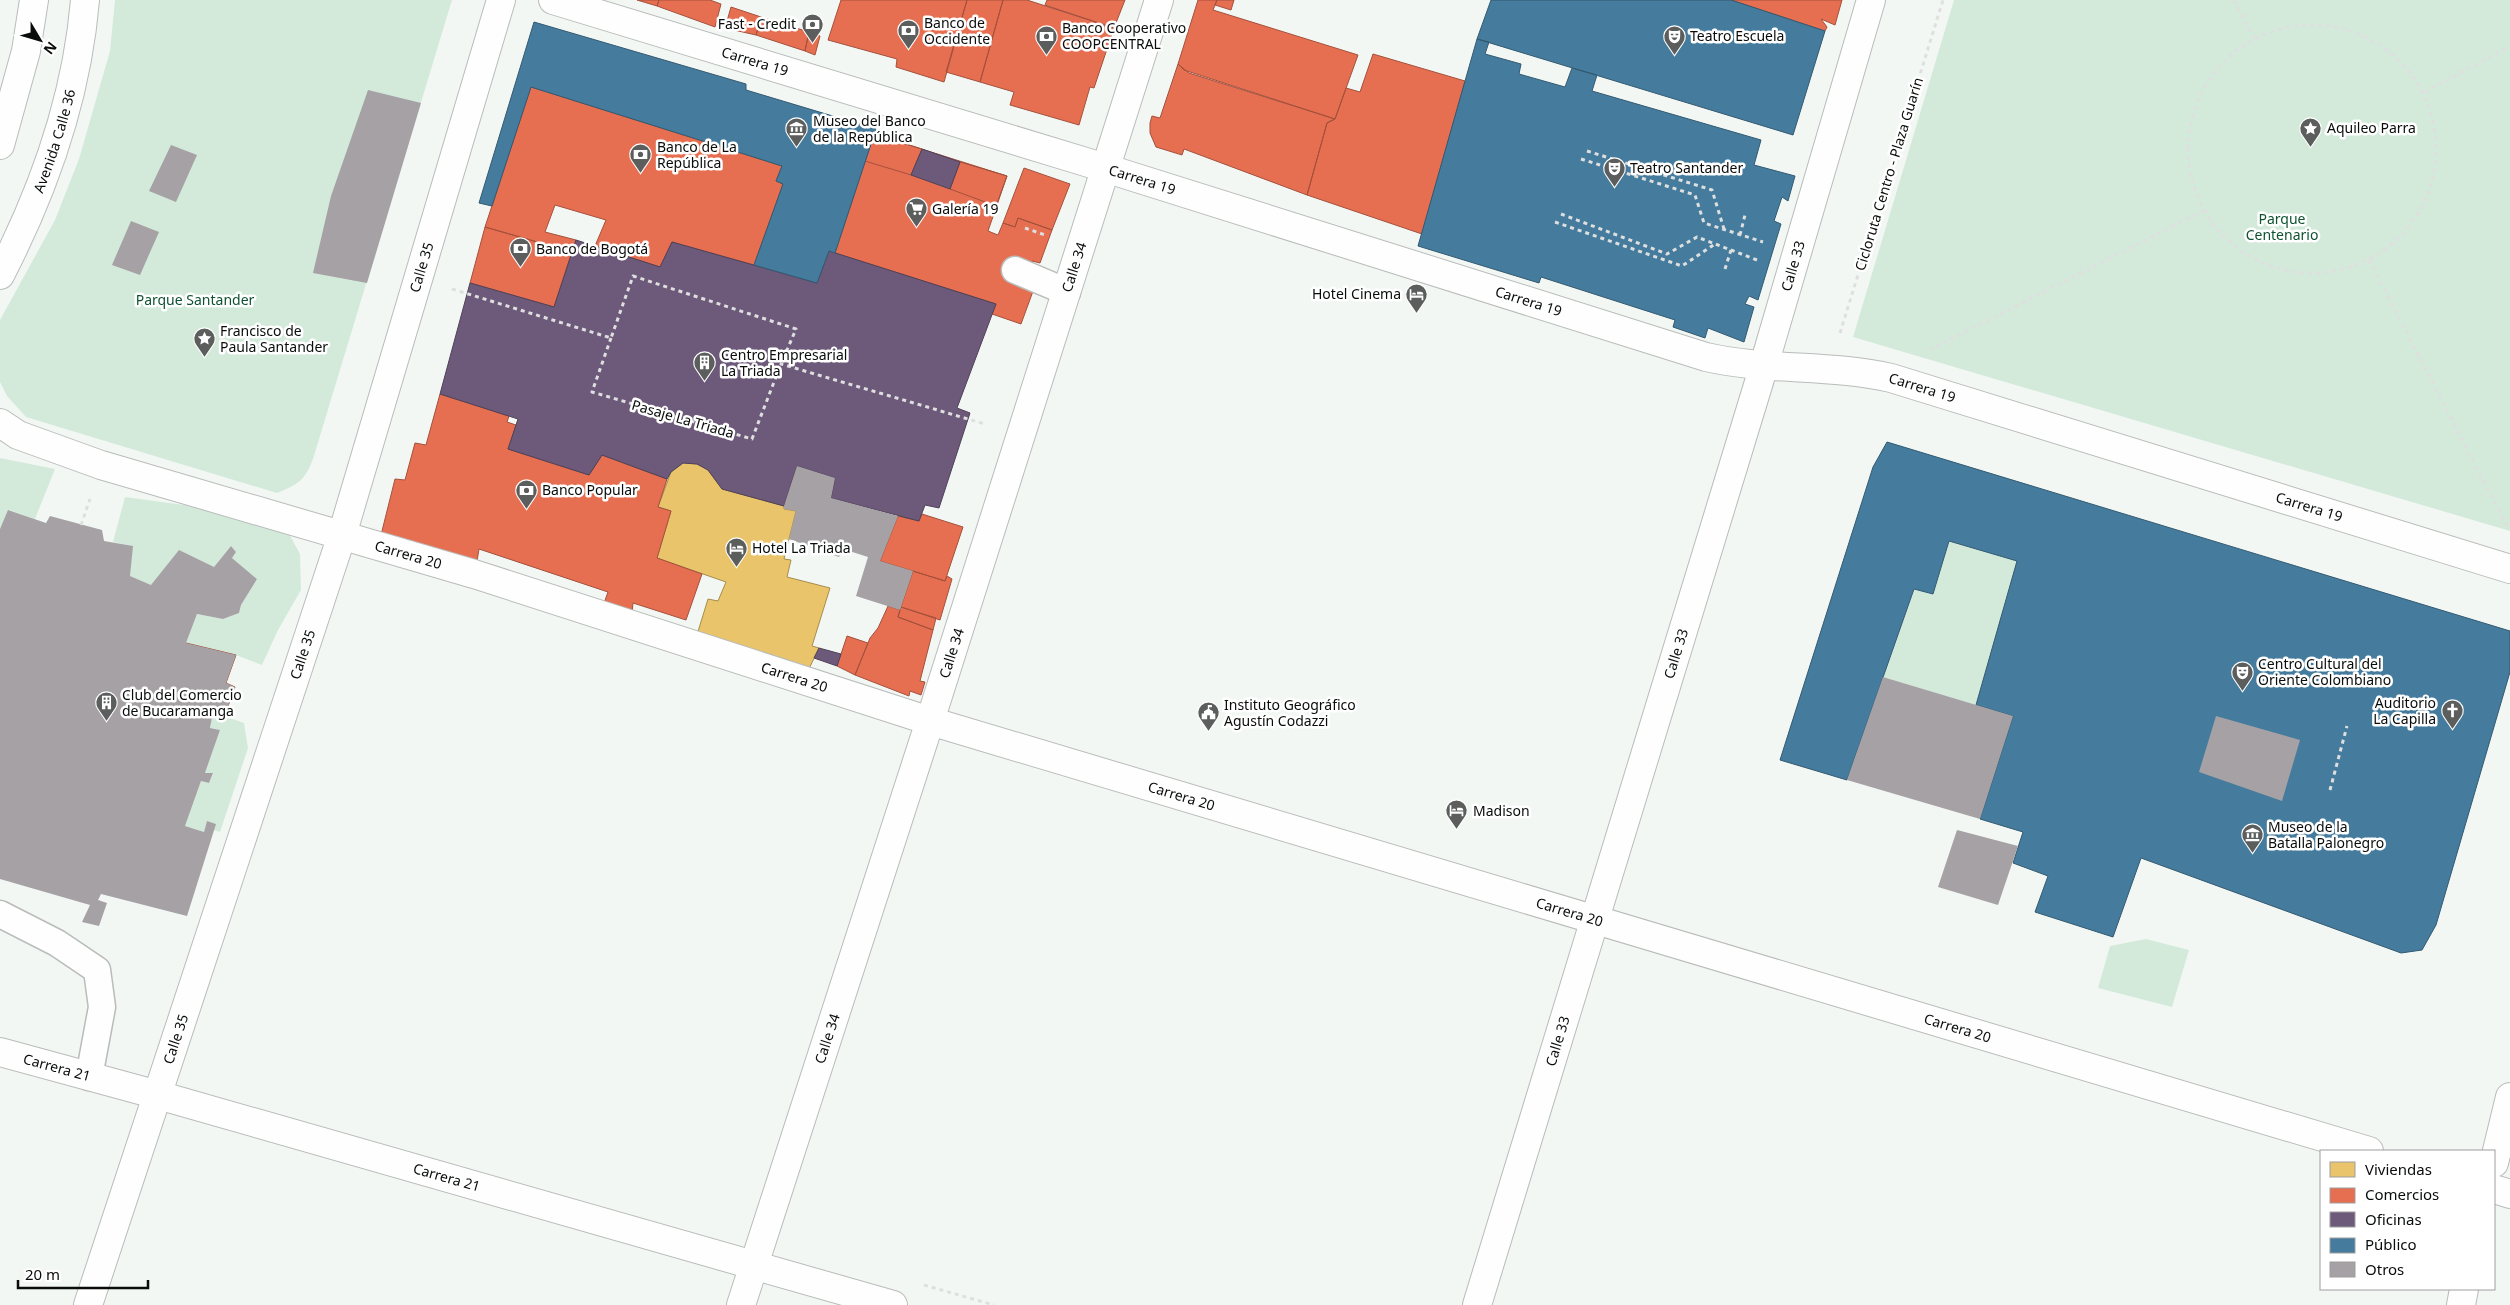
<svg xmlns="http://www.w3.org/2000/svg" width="2510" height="1305" font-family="'Noto Sans',sans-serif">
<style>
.green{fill:#d3eadb}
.homes{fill:#e9c46a;stroke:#a68d4d}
.shops{fill:#e76f51;stroke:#a4513c}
.offices{fill:#6d597a;stroke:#4f4258}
.public{fill:#457b9d;stroke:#335a71}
.building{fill:#a5a1a4}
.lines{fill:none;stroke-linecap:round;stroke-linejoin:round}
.lane-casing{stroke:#b9bcba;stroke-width:29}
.street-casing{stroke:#b9bcba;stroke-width:30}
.secondary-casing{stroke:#b9bcba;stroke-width:30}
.path{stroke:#dedfdf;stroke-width:3;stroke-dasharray:4 4;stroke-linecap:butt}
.lane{stroke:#fdfefd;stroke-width:26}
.street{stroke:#fdfefd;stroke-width:28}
.secondary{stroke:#fdfefd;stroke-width:28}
.labels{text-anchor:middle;stroke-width:5;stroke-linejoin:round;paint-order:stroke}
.poi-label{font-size:14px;fill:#090c0a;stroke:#fff;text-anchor:start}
.street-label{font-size:14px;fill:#090c0a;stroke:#fff}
.park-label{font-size:14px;fill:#0f5231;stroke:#fff}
</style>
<rect width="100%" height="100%" fill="#f2f7f4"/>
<!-- green -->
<path class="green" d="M115,0h337l-139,459c-9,23 -15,25 -36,34l-251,-76 -19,-21 -7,-14v-62l55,-100 24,-61 31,-108z
M1954,0h556v531l-657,-194z
M0,458l55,11 -20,50 -26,-9 -9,19z
M125,497l59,8 103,25 13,24 1,36 -23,40 -16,35 -26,-10 -50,-12 11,-29 26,5 16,-6 2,-8 16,-26 -25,-21 4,-6 -5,-6 -17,21 -63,18 -21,-9 2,-30 -19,-4z
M1949,541l68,20 -41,144 -93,-28 31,-88 19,5z
M213,712l31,11 4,25 -28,84 -7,-2 2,-6 -8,-3 -3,11 -19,-6 16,-45 8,2 4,-9 -8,-1 15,-43 -10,-2z
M2146,939l43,11 -17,57 -74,-19 12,-42z"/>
<!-- homes -->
<path class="homes" d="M683,463l14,1 11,6 14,19 62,17v3l12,2 -12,48 7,1 -4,17 43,11 -18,58 7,2 -14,29 -109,-39 12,-39 10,2 8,-19 -69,-24 14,-47 -13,-4 13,-35z"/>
<!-- shops -->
<path class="shops" d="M637,0h22l-2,6z
M659,0h51l11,4 -6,23 -58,-21z
M841,0h126l-23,82 -48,-15 1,-8 -69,-19z
M967,0h36l-23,82 -34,-10z
M1003,0h24l87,28 -20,60 -4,-1 -11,38 -69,-20 4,-13 -34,-10z
M1047,0h78l-11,28 -69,-23z
M1198,0h19l-4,10 145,45 -23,64 -151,-49 -6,-6z
M1217,0h17l-3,10 -16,-5z
M1731,0h111l-7,25 -14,-6 6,8 -2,4z
M731,7l30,10 -5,18 -31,-7z
M761,17l48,15 -4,19 -49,-16z
M809,32l11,4 -5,19 -10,-4z
M1373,54l92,27 -43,153 -115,-39 20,-72 8,-4 11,-31 14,4z
M1178,64l11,9 146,46 -8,4 -20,72 -123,-46 -2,6 -26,-8 -6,-14v-10l2,-7 8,2z
M531,87l251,79 -6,15 7,3 -29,81 -82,-23 -12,25 -65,-21 11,-26 -51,-15 -10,27 31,8 -4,12 -87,-25z
M874,134l48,15 -11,26 -46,-14z
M874,134l133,42 -19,55 10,4 5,-12 12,4 3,-9 34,12 -12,33 -8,-2 -5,18 9,4 -15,41 -29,-10 4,-10 -161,-51z
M960,162l47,14 -11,30 -46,-17z
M1024,168l46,16 -18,46 -34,-12 -3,9 -12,-4z
M485,227l87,25 -18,55 -84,-24z
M440,394l69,22 -2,6 9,3 -8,24 81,26 13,-20 65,24 -9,28 13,4 -14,47 45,16 -16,46 -53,-17 -1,10 -29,-7 5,-14 -129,-43 -3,18 -96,-28 15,-60 10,1 10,-37 11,2z
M922,514l41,13 -18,54 -65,-20 18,-45 21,5z
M913,571l32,10 2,-5 5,3 -12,41 -39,-13z
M888,606l12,4 -2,7 35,13 -13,51 5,1 -4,13 -11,-4 -1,5 -54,-21 15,-37 8,-10z
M901,607l35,11 -3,12 -35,-13z
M847,636l21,7 -13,32 -18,-9z
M186,643l50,12 -10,28 9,4 -11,30 -55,-21z"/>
<!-- offices -->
<path class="offices" d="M922,149l38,13 -10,27 -39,-14z
M576,240l84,27 12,-25 145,41 12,-32 167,53 -39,104 13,5 -31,95 -14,-3 -6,16 -88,-23 4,-20 -38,-12 -13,40 -62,-17 -14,-19 -11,-6 -14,-1 -12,9 -4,7 -65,-24 -13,20 -81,-26 10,-30 -78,-25 30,-111 84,24z
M819,648l22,6 -4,12 -23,-8z"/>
<!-- public -->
<path class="public" d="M1491,0h240l94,31 -32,104 -316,-96z
M534,22l212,62v6l130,39 -41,124 -6,-2 -12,32 -63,-18 29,-81 -7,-3 6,-15 -251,-79 -39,119 -13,-3z
M1477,39l12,3 -4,12 36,10 -2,10 46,13 7,-19 25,7 -5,16 169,49 -7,25 41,11 -7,25 -6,-4 -8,24 7,3 -23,76 -9,-4 -4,8 9,3 -10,35 -36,-14 -3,10 -32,-11 2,-7 -134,-43 -2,6 -121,-37z
M1887,442l623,189v41l-74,253 -14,25 -21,3 -260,-95 -28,79 -78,-25 13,-36 -35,-13 10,-31 -43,-13 33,-103 -37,-11 41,-144 -68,-20 -16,53 -19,-5 -67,191 -67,-20 93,-293z"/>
<!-- building -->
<path class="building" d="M368,90l53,13 -54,180 -54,-10 18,-77z
M171,145l26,10 -21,47 -27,-11z
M131,221l28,11 -19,43 -28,-10z
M797,466l38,12 -4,20 67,18 -18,45 33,10 -13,39 -44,-14 12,-39 -25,-8 -4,8 -50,-18 7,-28 -12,-2v-3z
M8,510l38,13 4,-7 52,14 2,11 29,5 -3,30 21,9 28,-35 35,17 17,-21 5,6 -4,6 25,21 -16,26 -2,8 -16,6 -26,-5 -11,29 50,12 -10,28 9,4 -11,30 -11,-5 -3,16 10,2 -15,43h8l-4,10 -8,-2 -16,45 19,6 3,-11 9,3 -29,92 -86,-22 -3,6 9,3 -8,23 -17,-4 8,-17 -90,-26v-350z
M1883,677l130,39 -33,103 -133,-39z
M2216,716l84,24 -18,61 -83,-29z
M1957,830l61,16 -20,59 -60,-18z"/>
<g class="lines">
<defs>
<path id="lane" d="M1015,270l52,22
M0,914l57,29 40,27 5,37 -13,70"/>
<g id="street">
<path id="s1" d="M0,423l18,12 83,30 373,109 456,147 1439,430"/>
<path d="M2494,1163l16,-66"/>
<path d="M2494,1189l16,5"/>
<path id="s2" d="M88,1305l254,-770 159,-535"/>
<path d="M2461,1305l3,-16"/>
</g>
<g id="secondary">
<path id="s3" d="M553,0l536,163 617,194c61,14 124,7 185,21l619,191"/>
<path d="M0,145l26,-94 8,-51"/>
<path id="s4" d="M0,275c44,-85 77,-179 85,-275"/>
<path id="s5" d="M0,1052l158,43 735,210"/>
<path id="s6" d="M741,1305l189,-584 229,-721"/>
<path id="s7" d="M1477,1305l282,-923 112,-382"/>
</g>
</defs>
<!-- lane casing -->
<use href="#lane" class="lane-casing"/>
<!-- street casing -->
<use href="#street" class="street-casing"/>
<!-- secondary casing -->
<use href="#secondary" class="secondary-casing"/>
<!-- path -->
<path class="path" d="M2234,0l20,38
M2188 149a124 124 0 1 1 248 0a124 124 0 1 1-248 0Z
M2425,92l85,-46
M1587,151l125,39 12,39
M1581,159l114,36 9,28 59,19
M1561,214l106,40 30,-17 60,23
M1555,222l127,44 33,-22
M1025,228l20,7
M1740,235l5,-20
M2369,260l140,270
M1725,269l6,-19
M452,289l159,49 22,-62 163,53 -15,35 204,60
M1840,333l103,-333
M611,338l-19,54 160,47 29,-75
M1929,350l274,-139
M81,525l9,-26
M2330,790l17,-64
M924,1285l70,20"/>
<!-- lane -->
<use href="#lane" class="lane"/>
<!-- street -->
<use href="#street" class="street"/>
<!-- secondary -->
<use href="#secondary" class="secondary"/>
</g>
<!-- icons -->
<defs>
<symbol id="bank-pin" viewBox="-11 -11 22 30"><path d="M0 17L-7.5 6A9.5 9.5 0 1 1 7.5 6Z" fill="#5b5e5c" stroke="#fff"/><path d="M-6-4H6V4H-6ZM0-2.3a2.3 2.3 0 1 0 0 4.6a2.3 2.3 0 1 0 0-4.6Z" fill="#fff"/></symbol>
<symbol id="theatre-pin" viewBox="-11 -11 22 30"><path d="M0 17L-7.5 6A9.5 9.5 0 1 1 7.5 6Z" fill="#5b5e5c" stroke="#fff"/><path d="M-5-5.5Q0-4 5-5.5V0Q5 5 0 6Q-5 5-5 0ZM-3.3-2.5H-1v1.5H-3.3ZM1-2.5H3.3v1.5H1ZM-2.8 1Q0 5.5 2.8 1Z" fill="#fff"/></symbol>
<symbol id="sight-pin" viewBox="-11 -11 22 30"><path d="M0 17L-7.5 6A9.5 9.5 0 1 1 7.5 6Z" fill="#5b5e5c" stroke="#fff"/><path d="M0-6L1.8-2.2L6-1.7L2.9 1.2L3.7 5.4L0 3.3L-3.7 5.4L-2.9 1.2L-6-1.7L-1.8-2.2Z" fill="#fff"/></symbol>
<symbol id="museum-pin" viewBox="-11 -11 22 30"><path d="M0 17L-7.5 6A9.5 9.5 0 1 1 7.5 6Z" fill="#5b5e5c" stroke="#fff"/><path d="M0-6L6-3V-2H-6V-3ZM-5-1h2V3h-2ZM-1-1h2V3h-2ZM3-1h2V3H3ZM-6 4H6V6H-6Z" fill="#fff"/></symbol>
<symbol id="supermarket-pin" viewBox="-11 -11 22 30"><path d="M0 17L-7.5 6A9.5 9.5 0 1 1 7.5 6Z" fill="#5b5e5c" stroke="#fff"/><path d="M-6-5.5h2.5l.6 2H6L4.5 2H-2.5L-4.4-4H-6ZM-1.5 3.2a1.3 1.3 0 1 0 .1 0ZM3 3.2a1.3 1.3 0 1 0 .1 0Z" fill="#fff"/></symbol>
<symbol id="hotel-pin" viewBox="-11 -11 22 30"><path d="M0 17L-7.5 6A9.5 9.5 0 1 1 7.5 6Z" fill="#5b5e5c" stroke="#fff"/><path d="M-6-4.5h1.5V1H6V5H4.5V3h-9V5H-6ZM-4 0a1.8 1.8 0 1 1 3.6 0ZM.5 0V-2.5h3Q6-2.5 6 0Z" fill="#fff"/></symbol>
<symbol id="building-pin" viewBox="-11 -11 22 30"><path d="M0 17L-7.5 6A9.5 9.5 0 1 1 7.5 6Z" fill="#5b5e5c" stroke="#fff"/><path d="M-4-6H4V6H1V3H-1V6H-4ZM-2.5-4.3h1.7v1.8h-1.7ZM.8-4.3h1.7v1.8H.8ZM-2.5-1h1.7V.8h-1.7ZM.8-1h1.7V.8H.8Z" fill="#fff"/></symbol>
<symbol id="church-pin" viewBox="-11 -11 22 30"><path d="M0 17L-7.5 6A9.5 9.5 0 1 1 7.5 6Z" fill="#5b5e5c" stroke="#fff"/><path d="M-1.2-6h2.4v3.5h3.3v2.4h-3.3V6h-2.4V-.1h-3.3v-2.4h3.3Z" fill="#fff"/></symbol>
<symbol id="civic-pin" viewBox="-11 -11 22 30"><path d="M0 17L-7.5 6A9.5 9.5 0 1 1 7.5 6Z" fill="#5b5e5c" stroke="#fff"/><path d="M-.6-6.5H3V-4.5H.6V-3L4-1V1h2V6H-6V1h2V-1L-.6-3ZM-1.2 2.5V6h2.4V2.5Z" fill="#fff"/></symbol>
</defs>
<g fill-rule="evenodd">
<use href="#bank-pin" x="800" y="12" width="25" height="34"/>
<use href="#bank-pin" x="896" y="18" width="25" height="34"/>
<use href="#bank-pin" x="1034" y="24" width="25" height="34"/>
<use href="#theatre-pin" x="1662" y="24" width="25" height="34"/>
<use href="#sight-pin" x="2298" y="116" width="25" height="34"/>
<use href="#museum-pin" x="784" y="116" width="25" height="34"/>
<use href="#bank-pin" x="628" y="142" width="25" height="34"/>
<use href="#theatre-pin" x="1602" y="156" width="25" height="34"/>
<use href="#supermarket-pin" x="904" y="196" width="25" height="34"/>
<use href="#bank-pin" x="508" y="236" width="25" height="34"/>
<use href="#hotel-pin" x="1404" y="282" width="25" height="34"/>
<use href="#sight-pin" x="192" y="326" width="25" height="34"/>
<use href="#building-pin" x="692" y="350" width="25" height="34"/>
<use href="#bank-pin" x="514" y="478" width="25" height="34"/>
<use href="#hotel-pin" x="724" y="536" width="25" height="34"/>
<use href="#theatre-pin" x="2230" y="660" width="25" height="34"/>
<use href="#building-pin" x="94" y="690" width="25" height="34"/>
<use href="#church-pin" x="2440" y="698" width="25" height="34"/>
<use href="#civic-pin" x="1196" y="700" width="25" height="34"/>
<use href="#hotel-pin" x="1444" y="798" width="25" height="34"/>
<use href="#museum-pin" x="2240" y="822" width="25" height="34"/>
</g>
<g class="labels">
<!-- poi labels -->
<g class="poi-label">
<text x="924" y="28">Banco de<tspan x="924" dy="16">Occidente</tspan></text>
<text x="796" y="29" text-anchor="end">Fast - Credit</text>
<text x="1062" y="33">Banco Cooperativo<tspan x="1062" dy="16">COOPCENTRAL</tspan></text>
<text x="1690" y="41">Teatro Escuela</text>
<text x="813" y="126">Museo del Banco<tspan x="813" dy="16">de la República</tspan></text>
<text x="2327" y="133">Aquileo Parra</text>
<text x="657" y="152">Banco de La<tspan x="657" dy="16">República</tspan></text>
<text x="1630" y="173">Teatro Santander</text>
<text x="932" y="214">Galería 19</text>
<text x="536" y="254">Banco de Bogotá</text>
<text x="1401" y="299" text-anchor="end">Hotel Cinema</text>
<text x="220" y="336">Francisco de<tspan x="220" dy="16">Paula Santander</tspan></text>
<text x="721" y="360">Centro Empresarial<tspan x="721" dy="16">La Triada</tspan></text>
<text x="542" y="495">Banco Popular</text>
<text x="752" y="553">Hotel La Triada</text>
<text x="2258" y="669">Centro Cultural del<tspan x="2258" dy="16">Oriente Colombiano</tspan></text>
<text x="122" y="700">Club del Comercio<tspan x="122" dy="16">de Bucaramanga</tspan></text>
<text x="2436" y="708" text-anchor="end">Auditorio<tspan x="2436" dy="16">La Capilla</tspan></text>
<text x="1224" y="710">Instituto Geográfico<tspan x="1224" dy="16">Agustín Codazzi</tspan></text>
<text x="1473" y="816">Madison</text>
<text x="2268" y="832">Museo de la<tspan x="2268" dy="16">Batalla Palonegro</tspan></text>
</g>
<!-- street labels -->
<g class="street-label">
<text dy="5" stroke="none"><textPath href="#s3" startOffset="211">Carrera 19</textPath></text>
<text dy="5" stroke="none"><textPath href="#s4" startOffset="145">Avenida Calle 36</textPath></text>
<text transform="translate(1889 174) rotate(-73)" y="5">Cicloruta Centro - Plaza Guarín</text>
<text dy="5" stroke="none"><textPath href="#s3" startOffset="616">Carrera 19</textPath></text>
<text dy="5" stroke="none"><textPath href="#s7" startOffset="1086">Calle 33</textPath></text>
<text dy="5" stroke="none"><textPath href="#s6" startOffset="1090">Calle 34</textPath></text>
<text dy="5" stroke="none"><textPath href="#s2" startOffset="1090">Calle 35</textPath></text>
<text dy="5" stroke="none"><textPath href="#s3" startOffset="1021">Carrera 19</textPath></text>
<text dy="5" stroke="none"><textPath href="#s3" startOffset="1426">Carrera 19</textPath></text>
<text transform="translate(683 419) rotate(16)" y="5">Pasaje La Triada</text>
<text dy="5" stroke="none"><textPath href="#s3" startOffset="1831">Carrera 19</textPath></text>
<text dy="5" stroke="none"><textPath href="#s1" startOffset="430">Carrera 20</textPath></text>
<text dy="5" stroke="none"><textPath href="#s6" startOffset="685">Calle 34</textPath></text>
<text dy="5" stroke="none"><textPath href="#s7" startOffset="681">Calle 33</textPath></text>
<text dy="5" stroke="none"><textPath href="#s2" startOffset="685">Calle 35</textPath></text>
<text dy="5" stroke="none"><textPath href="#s1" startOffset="835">Carrera 20</textPath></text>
<text dy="5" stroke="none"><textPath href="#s1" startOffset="1240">Carrera 20</textPath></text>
<text dy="5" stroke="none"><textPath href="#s1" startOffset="1645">Carrera 20</textPath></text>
<text dy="5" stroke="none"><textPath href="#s1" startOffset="2050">Carrera 20</textPath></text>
<text dy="5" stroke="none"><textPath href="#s6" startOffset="280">Calle 34</textPath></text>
<text dy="5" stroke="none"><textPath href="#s2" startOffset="280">Calle 35</textPath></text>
<text dy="5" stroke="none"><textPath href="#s7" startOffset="276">Calle 33</textPath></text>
<text dy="5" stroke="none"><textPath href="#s5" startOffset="59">Carrera 21</textPath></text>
<text dy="5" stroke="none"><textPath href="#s5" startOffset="464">Carrera 21</textPath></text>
</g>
<!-- park labels -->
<g class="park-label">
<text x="2282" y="224">Parque<tspan x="2282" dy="16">Centenario</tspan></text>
<text x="195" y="305">Parque Santander</text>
</g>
</g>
<!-- legend -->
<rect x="2320" y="1150" width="175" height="140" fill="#ffffff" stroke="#9d9e9d"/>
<rect x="2330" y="1162" width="25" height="15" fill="#e9c46a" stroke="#9d9e9d"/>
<text x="2365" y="1175" font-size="15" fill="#090c0a">Viviendas</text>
<rect x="2330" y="1188" width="25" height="15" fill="#e76f51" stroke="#9d9e9d"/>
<text x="2365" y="1200" font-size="15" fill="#090c0a">Comercios</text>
<rect x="2330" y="1212" width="25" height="15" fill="#6d597a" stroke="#9d9e9d"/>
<text x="2365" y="1225" font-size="15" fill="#090c0a">Oficinas</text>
<rect x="2330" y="1238" width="25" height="15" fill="#457b9d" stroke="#9d9e9d"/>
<text x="2365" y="1250" font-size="15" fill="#090c0a">Público</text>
<rect x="2330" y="1262" width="25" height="15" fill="#a5a1a4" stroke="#9d9e9d"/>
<text x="2365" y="1275" font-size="15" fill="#090c0a">Otros</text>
<!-- north arrow -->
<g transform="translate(40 40) rotate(128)" stroke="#ffffff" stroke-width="4" paint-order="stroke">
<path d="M0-4L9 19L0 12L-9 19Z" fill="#090c0a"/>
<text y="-8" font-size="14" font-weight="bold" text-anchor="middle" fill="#090c0a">N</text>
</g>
<!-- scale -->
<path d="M18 1280v8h130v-8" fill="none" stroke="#090c0a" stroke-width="2.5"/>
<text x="25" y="1280" font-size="15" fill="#090c0a" stroke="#ffffff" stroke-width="4" paint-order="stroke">20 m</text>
</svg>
